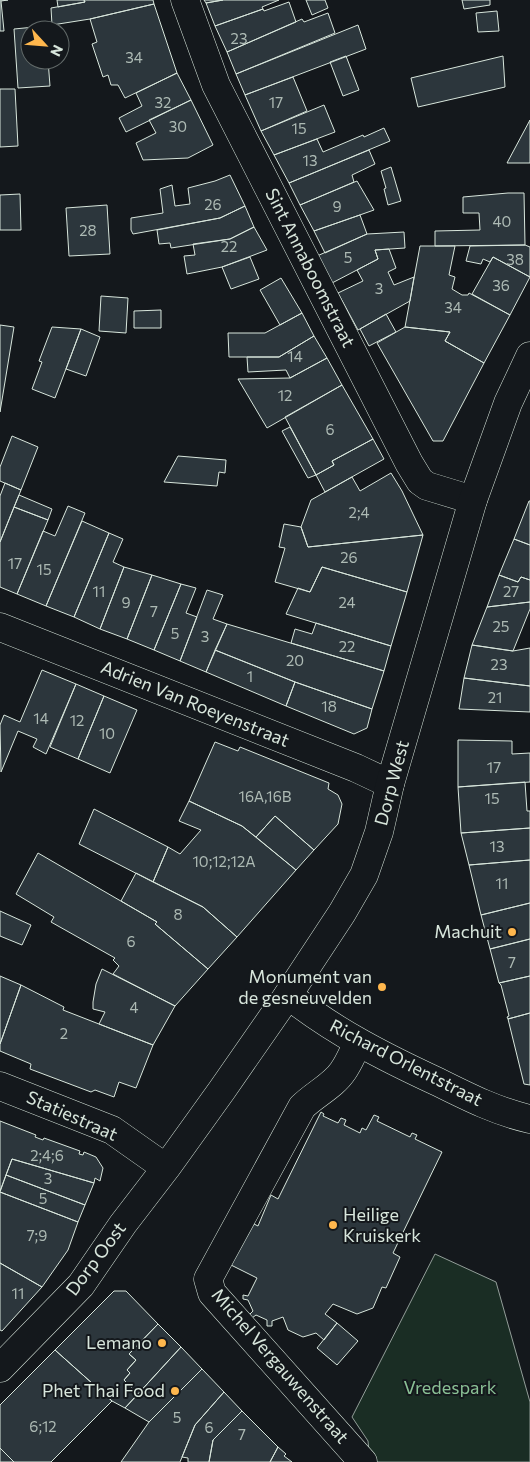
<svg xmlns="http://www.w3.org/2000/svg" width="530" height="1462" font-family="Commissioner,sans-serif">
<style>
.green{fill:#1a2d24;stroke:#939e99}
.building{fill:#2c363c;stroke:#d8e6dc}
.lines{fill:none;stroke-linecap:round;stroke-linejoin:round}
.street-casing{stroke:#d8e6dc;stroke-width:29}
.secondary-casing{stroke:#d8e6dc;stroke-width:29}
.street{stroke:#14181c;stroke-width:28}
.secondary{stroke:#14181c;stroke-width:28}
.poi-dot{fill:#ffb74d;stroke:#14181c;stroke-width:2}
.labels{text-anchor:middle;stroke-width:4;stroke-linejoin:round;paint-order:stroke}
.number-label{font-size:15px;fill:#adbab4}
.street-label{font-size:18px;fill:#d8e6dc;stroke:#14181c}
.poi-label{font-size:18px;fill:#d8e6dc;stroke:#14181c;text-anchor:end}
.park-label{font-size:18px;fill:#8ac095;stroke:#14181c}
</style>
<rect width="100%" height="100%" fill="#14181c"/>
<!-- green -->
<path class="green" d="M435,1254l61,28 34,120v60h-160l-2,-21 -16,-24z"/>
<!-- building -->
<path class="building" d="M0,0h8l-7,1 3,30h-4z
M57,0h27l1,2 -27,5z
M84,0h69l1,4 -64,15 -38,6 -1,-17 34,-6z
M204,0h19l-17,3z
M223,0h56l-17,7 1,2 -48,17 -9,-23z
M306,0h19l3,8 -16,7z
M462,0h28v5l-26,4z
M289,2l7,20 -69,30 -12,-26 48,-17 1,2z
M154,4l23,69 -52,25 -7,-13h-7l-3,-10 -5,2 -11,-33 5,-2 -7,-23z
M497,11l2,20 -21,1 -2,-19z
M328,13l7,20 -99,41 -9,-22 75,-33 2,3z
M358,25l8,24 -121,46 -9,-21z
M45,26l1,4h-16v30h18l2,26 -32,2 -4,-59z
M346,56l13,34 -16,6 -13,-34z
M503,56l2,31 -87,20 -7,-29z
M177,73l14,27 -65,32 -7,-14 23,-12 -6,-13z
M293,77l14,34 -46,20 -16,-36z
M0,89h15l3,57 -18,1z
M191,100l22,45 -25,13 -45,2 -7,-17 20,-10 -7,-13z
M324,105l11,27 -61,23 -13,-24z
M530,120v43h-23z
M384,128l6,13 -101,42 -15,-28 43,-16 6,13 40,-17 1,2z
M369,150l6,14 -23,11 2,7 -54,23 -11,-22z
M391,167l10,34 -13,4 -4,-16 2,-1 -5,-17z
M230,175l15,31 -25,12 -87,16 -2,-4v-12l32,-5 -3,-24 12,-4 3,21 15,-2 -2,-16 27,-7z
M357,181l17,29 -60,21 -14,-26z
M508,193h16l1,52 -90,1v-15l45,-1 -1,-17h-16v-16z
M20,194l1,36h-21v-35z
M107,205l3,49 -41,2 -3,-48z
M245,206l9,21 -24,12 -59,9 -1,-5 -11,1 -2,-14 63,-12z
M360,215l7,19 -42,19 -11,-22z
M254,227l13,23 -45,17 -35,7 -3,-18 11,-1 -2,-11 37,-5z
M404,232l1,16 -30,2 3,9 -46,24 -15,-27 50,-22z
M525,245l5,2v30l-37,-20 -3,5 -7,-3 -2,5 -15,-3 4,-15z
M420,246h35l-6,29 6,2 -3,12 10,6h6l1,-2 41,22 -26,48 -39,-22 5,-9 -45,-5z
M389,249l7,19 -8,4 6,13 20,-8 -4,24 -52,29 -20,-37 25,-12 -6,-11 21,-11 -3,-9z
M250,257l9,22 -28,10 -9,-22z
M493,257l37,20 -20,38 -38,-21z
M281,278l21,35 -22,12 -20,-35z
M101,296l27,2 -2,35 -27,-2z
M161,310v18h-27v-17z
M302,313l12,23 -35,21h-50l-1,-24h37z
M386,314l10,18 -27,14 -9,-17z
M0,325l14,2 -14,85z
M52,327l29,2 -26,69 -23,-9 10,-27 -3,-1z
M405,327l45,5 -5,9 39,22 -41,78h-10l-56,-98z
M81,329l19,8 -14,39 -20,-7z
M314,336l13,22 -37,20 -4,-8 -38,2 -1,-15h32z
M327,358l15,27 -75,43 -29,-49 52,-1z
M342,385l31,54 -41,22 2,4 -18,10 -31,-58z
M290,427l25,46 1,2 -8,3 -26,-47z
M12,436l26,11 -17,43 -21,-9v-14z
M373,439l11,20 -59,33 -9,-17 18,-10 -2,-4z
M178,456l48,4 -1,13 -6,-1 -2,14 -53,-4z
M391,473l11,18 21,44 -115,12 -7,-20 10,-27 41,-23 8,14z
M5,483l16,7 -21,52v-46z
M19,495l33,14 -4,11 -34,-13z
M529,501h1v44l-16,-6z
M68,506l17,7 -39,93 -29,-12 26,-63 12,5z
M14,507l34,13 -31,74 -17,-7v-45z
M82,521l27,12 -35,84 -28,-11z
M284,524l17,3 7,20 115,-12 -16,57 -85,-25 -12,25 -35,-10 10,-34 -6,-1z
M109,533l14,6 -10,23 11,5 -24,62 -26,-12z
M514,539l16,6v35l-9,-3 -3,5 -19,-7z
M124,567l28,8 -25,64 -27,-10z
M322,567l85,25 -16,54 -105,-32 12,-26 12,4z
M152,575l29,9 -27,66 -27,-11z
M499,575l19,7 3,-5 9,3v22l-43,5z
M181,584l15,4 -10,25 11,4 -17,44 -26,-11z
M207,590l16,5 -10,24 14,5 -21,48 -26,-11z
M530,602v7l-17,42 -41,-6 15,-38z
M316,623l75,23 -7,25 -93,-28 4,-14 17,5z
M227,624l157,47 -12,38 -77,-27 -80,-32z
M472,645l41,6 17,-3v38l-66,-8z
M215,650l80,32 -9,24 -80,-34z
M42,670l34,14 -30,70 -13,-7 4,-8 -19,-8 -17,41 -1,-47 4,-10 16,7z
M464,678l66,8v26l-71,-3z
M295,682l77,27 -5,19 -13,6 -68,-28z
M76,684l28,12 -26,63 -28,-12z
M104,696l33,14 -27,63 -32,-14z
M458,740l54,1v13l18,-1v29l-72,5z
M215,742l23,9 2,-4 89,36 -1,6 10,6 4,9 -4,20 -24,26 -39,-34 -19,21 -14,-11 -53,-25z
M525,782l2,29h3v17l-69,5 -3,-46z
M189,801l53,25 54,44 -59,67 -34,-30 -50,-25 15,-35 12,7 21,-24 -22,-9z
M94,809l74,38 -15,35 -74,-38z
M275,816l39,34 -18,20 -40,-33z
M530,828v32l-61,5 -8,-32z
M38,853l119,69 -2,2 53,45 -33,37 -62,-32 6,-8 -6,-6 2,-2 -64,-36 3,-5 -38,-23z
M530,860v43l-49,12 -12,-50z
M136,873l67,34 34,30 -29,32 -53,-45 2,-2 -36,-21z
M530,903v36l-40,10 -9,-34z
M0,911l31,14 -9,20 -22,-9z
M530,939v37l-31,7 -9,-34z
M102,969l73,37 -22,39 -54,-21 6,-12 -12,-3v-7l3,-18z
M0,976l21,9 -21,59z
M530,976v37l-22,6 -1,-2 2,-1 -8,-31 -2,-2z
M21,985l43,22 -1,3 90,35 -17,43 -17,-6 -5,15 -19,-7 -4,2 -61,-23 1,-5 -31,-13v-7z
M530,1013v72l-6,-1 -16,-65z
M321,1112l3,2 -1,2 15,7 3,-5 5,2 -2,5 16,8 2,-5 4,2 8,-15 5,2 -2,4 33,16 2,-4 5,2 -2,4 27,13 -49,101 7,4 -14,31 -4,-1 -9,21 -16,6 -24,-10 -8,10 12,9 -13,17 -8,-7 -13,4 -15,-7 -5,-13 -11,4v5h-5v-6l-11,-5 -4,3 -3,-3 4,-4 -5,-11 -5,-1v-4l5,1 9,-18 -26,-13 21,-42 6,3 13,-31 7,4z
M0,1121l36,14 -1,2 8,3 1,-2 36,13 -1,3 4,1 1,-3 12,5 7,11 -3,13 -5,-3 -1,5 -82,-24 -12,32z
M12,1159l82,24 -9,22 -79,-30z
M6,1175l79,30 -7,17 -78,-30z
M0,1192l78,30 -10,28 -26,37 -42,-24z
M0,1263l42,24 -40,44 -2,-1z
M114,1291h12l32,33 -29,30 7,6 -9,10 3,3 -6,7 14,14 -13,14 -13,-7 -57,-51z
M337,1323l21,18 -21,24 -20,-17z
M158,1324l23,23 -43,47 -14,-14 6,-7 -3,-3 9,-10 -7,-6z
M181,1347l21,22 -53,53 -24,-14z
M55,1350l57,51 -61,61h-37l-14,-14v-43z
M202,1369l22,23 -29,33 -15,37h-59l28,-40z
M224,1392l18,19 -29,29 -4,22h-21v-4l-6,-1 13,-32z
M242,1411l36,36 -8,15h-61l4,-22z
M278,1447l8,7 -2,2 8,6h-22z
M0,1448l14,14h-14z"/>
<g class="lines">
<defs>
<path id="street" d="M185,0l31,85 193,378 11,18 7,5 46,14
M0,627l356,141 34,16
M288,995c47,37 96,62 150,87 30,15 60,30 92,37
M358,1043c-5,9 -9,20 -15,28 -9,14 -29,24 -41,36l-94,172 4,14 151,169"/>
<path id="secondary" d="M0,1086l112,44 54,38
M0,1368l81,-83 42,-61 43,-56 56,-78 66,-95 54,-82 22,-38 15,-43 11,-48 83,-284 35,-97 22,-47"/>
</defs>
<!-- street casing -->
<use href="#street" class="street-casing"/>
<!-- secondary casing -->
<use href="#secondary" class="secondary-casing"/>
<!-- street -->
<use href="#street" class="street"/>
<!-- secondary -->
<use href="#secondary" class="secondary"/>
</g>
<!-- markers -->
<g class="poi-dot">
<circle cx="512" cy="932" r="5"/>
<circle cx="382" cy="987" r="5"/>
<circle cx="333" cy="1225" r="5"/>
<circle cx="162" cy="1343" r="5"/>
<circle cx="175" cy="1391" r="5"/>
</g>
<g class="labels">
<!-- number labels -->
<g class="number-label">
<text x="239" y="44">23</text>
<text x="134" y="63">34</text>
<text x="163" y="108">32</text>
<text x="276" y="108">17</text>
<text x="178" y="132">30</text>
<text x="299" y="134">15</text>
<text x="310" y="166">13</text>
<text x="213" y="210">26</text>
<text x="337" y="212">9</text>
<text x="502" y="227">40</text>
<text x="88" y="236">28</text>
<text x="229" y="252">22</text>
<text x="348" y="263">5</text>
<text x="515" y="265">38</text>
<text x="501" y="291">36</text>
<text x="379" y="294">3</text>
<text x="453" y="313">34</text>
<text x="295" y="362">14</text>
<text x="285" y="401">12</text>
<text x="330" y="435">6</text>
<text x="359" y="518">2;4</text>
<text x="349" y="563">26</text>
<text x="15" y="569">17</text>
<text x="44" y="575">15</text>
<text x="99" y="597">11</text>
<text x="511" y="597">27</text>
<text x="126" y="608">9</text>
<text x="347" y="608">24</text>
<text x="154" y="617">7</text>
<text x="501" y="632">25</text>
<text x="175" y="639">5</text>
<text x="205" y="642">3</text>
<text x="347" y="652">22</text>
<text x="295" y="666">20</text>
<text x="499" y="670">23</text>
<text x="250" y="682">1</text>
<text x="495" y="703">21</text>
<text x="329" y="712">18</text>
<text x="41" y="724">14</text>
<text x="77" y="726">12</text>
<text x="107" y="739">10</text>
<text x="494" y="773">17</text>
<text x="265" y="802">16A,16B</text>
<text x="492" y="804">15</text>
<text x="497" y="852">13</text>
<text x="224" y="867">10;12;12A</text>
<text x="502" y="889">11</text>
<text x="178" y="920">8</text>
<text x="131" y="947">6</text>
<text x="512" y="968">7</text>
<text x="134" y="1013">4</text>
<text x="64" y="1039">2</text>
<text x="47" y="1161">2;4;6</text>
<text x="48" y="1184">3</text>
<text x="43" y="1204">5</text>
<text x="37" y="1241">7;9</text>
<text x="18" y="1299">11</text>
<text x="177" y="1423">5</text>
<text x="43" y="1432">6;12</text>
<text x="209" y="1433">6</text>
<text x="242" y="1440">7</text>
</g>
<!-- street labels -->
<g class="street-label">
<text transform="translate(310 268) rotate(63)" y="6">Sint Annaboomstraat</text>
<text transform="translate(195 704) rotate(22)" y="6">Adrien Van Roeyenstraat</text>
<text transform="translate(392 783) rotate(-75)" y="6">Dorp West</text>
<text transform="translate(406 1063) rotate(27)" y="6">Richard Orlentstraat</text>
<text transform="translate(72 1116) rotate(24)" y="6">Statiestraat</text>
<text transform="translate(96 1259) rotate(-53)" y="6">Dorp Oost</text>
<text transform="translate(280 1366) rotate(49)" y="6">Michel Vergauwenstraat</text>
</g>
<!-- poi labels -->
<g class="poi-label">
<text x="502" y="938">Machuit</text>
<text x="372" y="983">Monument van<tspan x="372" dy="21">de gesneuvelden</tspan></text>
<text x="343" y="1221" text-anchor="start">Heilige<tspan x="343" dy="21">Kruiskerk</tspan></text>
<text x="152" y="1349">Lemano</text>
<text x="165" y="1397">Phet Thai Food</text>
</g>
<!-- park labels -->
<g class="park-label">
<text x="450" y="1394">Vredespark</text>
</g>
</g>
<!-- north arrow -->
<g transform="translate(45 45) rotate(116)"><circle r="24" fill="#14181c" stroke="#626a69"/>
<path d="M0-4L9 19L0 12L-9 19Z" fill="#ffb74d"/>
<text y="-8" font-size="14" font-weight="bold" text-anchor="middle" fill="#d8e6dc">N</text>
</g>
</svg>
